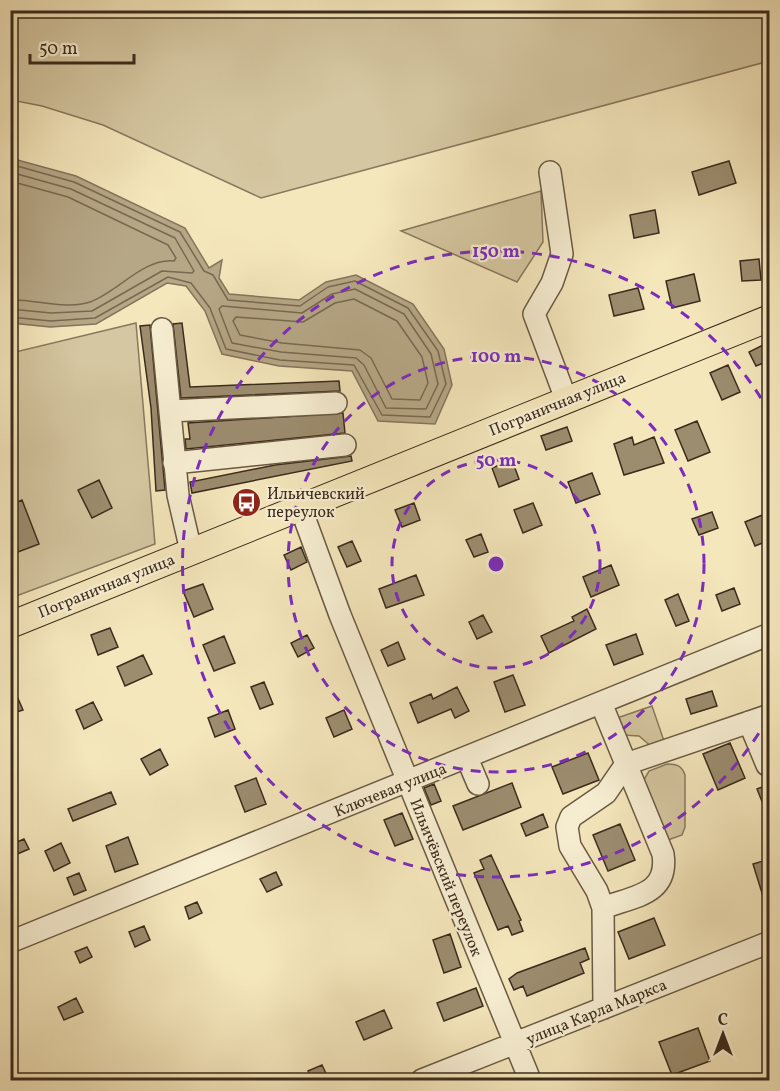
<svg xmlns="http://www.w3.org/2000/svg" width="780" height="1091" font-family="Vollkorn,serif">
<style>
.green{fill:#d5c7a1;stroke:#88795e;stroke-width:1.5}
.water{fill:#b6a786;stroke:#85755c;stroke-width:1.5}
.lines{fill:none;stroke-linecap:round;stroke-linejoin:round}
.shore{stroke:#786951;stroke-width:1.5}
.building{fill:#9c8d6f;stroke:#3b2b1c;stroke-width:1.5}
.minor-casing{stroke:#6a5a44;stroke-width:24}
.major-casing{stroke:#3b2b1c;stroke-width:28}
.minor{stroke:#f8efd3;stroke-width:21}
.major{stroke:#f5e7bc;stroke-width:26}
.ring{fill:none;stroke:#7b2cbf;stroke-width:3;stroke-dasharray:10 8}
.labels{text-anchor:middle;stroke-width:4.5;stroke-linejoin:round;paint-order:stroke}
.street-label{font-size:16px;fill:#3b2b1c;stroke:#f8efd3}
.poi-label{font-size:16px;fill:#3b2b1c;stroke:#f8efd3;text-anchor:start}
.centre{fill:#7b2cbf;stroke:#f8efd3;stroke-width:3}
.ring-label{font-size:18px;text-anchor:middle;font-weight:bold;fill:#7b2cbf;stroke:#f8efd3;stroke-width:4.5;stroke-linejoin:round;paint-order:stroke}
</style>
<rect width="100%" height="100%" fill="#f5e7bc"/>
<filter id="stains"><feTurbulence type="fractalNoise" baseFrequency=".00333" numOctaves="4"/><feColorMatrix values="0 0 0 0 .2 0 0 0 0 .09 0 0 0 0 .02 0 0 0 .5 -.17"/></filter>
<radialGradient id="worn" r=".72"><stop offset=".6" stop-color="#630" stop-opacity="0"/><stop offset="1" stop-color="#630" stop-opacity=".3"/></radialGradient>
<!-- green -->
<path class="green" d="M10,11h759v50l-508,137 -158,-73 -61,-19 -31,-6z
M541,191l2,51 -26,40 -116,-51z
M136,323l19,221 -144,54v-245z
M652,706l13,38 -12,4 -14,-12 -16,-1 -6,-17z
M667,764c10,0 15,2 18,11v52l-3,8 -14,5 -26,-57 7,-12z"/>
<!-- water -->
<path class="water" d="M10,158l66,18 109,52 24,40 13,-8 -3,18 10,16 70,6 27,-18 30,-7 57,29 31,45 8,36 -17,39 -57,-3 -26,-50 -73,-5 -57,-12 -17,-43 -19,-25 -19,-3 -71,41 -46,3 -39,-4z"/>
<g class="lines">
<!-- shore -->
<path class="shore" d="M10,164l64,18 106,50 24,39 9,4 15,25 72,6 28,-19 27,-6 53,27 30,43 8,33 -16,33 -48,-2 -28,-50 -74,-5 -54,-11 -16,-41 -19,-25 -23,-6 -73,41 -44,3 -41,-4
M10,172l61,17 104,49 19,33 -2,2 -30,-2 -70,40 -41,2 -41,-4
M10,181l58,16 100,48 8,13 -2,3c-31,-3 -56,31 -84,41 -25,8 -54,-3 -80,-2
M355,289l49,25 27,40 7,30 -12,25 -40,-1 -22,-43 -8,-7 -75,-6 -49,-9 -13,-34 3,-3 80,7 30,-19z
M354,299l43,22 25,36 6,26 -8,17 -28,-1 -21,-41 -11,-8 -78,-7 -42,-8 -7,-14 3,-4 67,5 32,-19z"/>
</g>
<!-- building -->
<path class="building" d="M729,161l7,22 -37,12 -7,-23z
M655,210l4,23 -25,5 -4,-23z
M759,259l2,21 -19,1 -2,-20z
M694,274l6,27 -28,7 -6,-27z
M638,288l6,21 -30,7 -5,-21z
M182,323l8,64 149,-6 1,10 -159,7 -8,-74z
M150,325l15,165 -9,1 -5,-83 -11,-82z
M763,345l7,15 -14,6 -7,-14z
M728,365l12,27 -18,8 -12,-27z
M343,413l2,20 -159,16 -1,-10h5l-2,-16z
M697,421l13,31 -22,9 -13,-31z
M567,427l5,14 -26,9 -5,-14z
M632,437l2,8 20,-8 10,26 -40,12 -10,-31z
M351,456l1,5 -160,32 -2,-11 85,-17z
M512,460l7,19 -20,8 -7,-19z
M592,473l8,21 -24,9 -8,-21z
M99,480l13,28 -20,10 -14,-28z
M22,500l17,44 -29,11v-50z
M414,503l6,17 -18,7 -7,-17z
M533,503l9,22 -19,8 -9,-23z
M712,512l6,16 -19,7 -7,-16z
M770,512v28l-15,6 -10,-24z
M481,534l7,18 -14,5 -8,-17z
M352,541l9,20 -14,6 -9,-20z
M301,547l6,15 -16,8 -7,-15z
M611,565l8,20 -28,12 -8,-20z
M416,575l8,20 -38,13 -7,-19z
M203,584l10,25 -19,8 -11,-26z
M734,588l6,16 -18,7 -6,-16z
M678,594l11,27 -13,5 -11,-26z
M587,609l9,20 -47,24 -8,-17 33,-15 -2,-4z
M483,615l9,17 -15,7 -8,-17z
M110,628l8,19 -20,8 -7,-20z
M636,634l7,20 -29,11 -8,-20z
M307,635l7,13 -16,9 -7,-14z
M224,636l11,27 -21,8 -11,-26z
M398,642l7,17 -17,7 -7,-16z
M143,655l9,19 -27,12 -8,-19z
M513,675l12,30 -20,7 -11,-30z
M10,680l13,30 -13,4z
M264,682l9,22 -13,5 -9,-22z
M457,687l12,24 -14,7 -4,-9 -33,14 -8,-20 21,-9 2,5z
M712,691l5,15 -26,8 -5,-15z
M93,702l9,18 -18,9 -8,-19z
M228,710l7,19 -20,8 -7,-19z
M344,710l8,19 -18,8 -8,-19z
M730,743l15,35 -27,12 -15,-36z
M160,749l8,16 -18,10 -9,-16z
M588,753l11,27 -36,14 -11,-27z
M256,778l10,26 -21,8 -10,-26z
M512,783l9,24 -58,23 -10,-24z
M434,784l7,17 -10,4 -7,-17z
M770,784v34l-1,1 -12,-30z
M111,792l5,12 -43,17 -5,-12z
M402,813l11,26 -18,7 -11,-26z
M543,814l5,13 -22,9 -5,-12z
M620,824l15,36 -27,11 -15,-36z
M128,837l10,27 -23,8 -9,-26z
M24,839l5,10 -19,8v-12z
M61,843l9,20 -16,8 -9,-20z
M491,855l30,65 -2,1 4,10 -11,4 -4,-9 -10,4 -24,-57 10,-4 -4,-9z
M770,859v50h-3l-14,-45z
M276,872l6,13 -15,7 -7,-13z
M79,873l7,17 -12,5 -7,-17z
M197,902l5,11 -13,6 -4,-12z
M654,918l11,27 -36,14 -11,-27z
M144,926l6,14 -15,7 -6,-15z
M450,934l11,33 -17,6 -11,-33z
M87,947l5,10 -12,6 -5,-11z
M585,948l4,11 -9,4 4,10 -57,23 -4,-10 -9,4 -5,-11 8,-6z
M476,988l7,18 -39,15 -7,-18z
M76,998l7,14 -19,8 -6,-13z
M384,1010l8,18 -28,12 -8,-18z
M698,1028l12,33 -38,14 -13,-33z
M322,1065l7,15h-17l-4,-9z"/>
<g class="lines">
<defs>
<path id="minor" d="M550,172l12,82 -10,29 -18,31 32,85
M162,329l16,166 13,56
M170,411l166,-8
M174,463l171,-18
M300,506l40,109 190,465
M601,703l62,151c6,41 -29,42 -60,54
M749,722l18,43
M467,758l11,26
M10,942l760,-308
M604,1008l-1,-100 -6,-17 -27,-45 -3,-19 4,-10 35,-24 20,-29 144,-49
M422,1080l348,-138"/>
<path id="major" d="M10,625l760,-307"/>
</defs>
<!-- minor casing -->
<use href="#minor" class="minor-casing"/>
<!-- major casing -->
<use href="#major" class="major-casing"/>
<!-- minor -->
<use href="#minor" class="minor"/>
<!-- major -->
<use href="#major" class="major"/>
</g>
<!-- distance rings -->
<g class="ring">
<circle cx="496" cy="564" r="104"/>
<circle cx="496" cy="564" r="208"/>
<path d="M768 718A313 313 0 1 1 768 410"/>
</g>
<!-- icons -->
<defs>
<symbol id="bus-disc" viewBox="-11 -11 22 22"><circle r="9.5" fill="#8f2418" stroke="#f8efd3"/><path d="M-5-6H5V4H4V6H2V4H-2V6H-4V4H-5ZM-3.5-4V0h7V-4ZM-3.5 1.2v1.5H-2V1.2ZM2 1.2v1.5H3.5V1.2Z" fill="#fff"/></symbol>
</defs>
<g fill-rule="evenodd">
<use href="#bus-disc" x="230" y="486" width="33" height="33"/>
</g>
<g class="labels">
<!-- street labels -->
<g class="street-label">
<text transform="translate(557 403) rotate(-22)" y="6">Пограничная улица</text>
<text transform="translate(106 585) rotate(-22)" y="6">Пограничная улица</text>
<text transform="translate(390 789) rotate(-22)" y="6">Ключевая улица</text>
<text transform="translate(447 877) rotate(68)" y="6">Ильичёвский переулок</text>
<text transform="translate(596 1011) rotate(-22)" y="6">улица Карла Маркса</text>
</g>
<!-- poi labels -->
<g class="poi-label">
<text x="267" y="499">Ильичевский<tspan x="267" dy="18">переулок</tspan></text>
</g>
</g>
<circle cx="496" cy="564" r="9" class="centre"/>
<g class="ring-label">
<text x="496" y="257">150 m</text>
<text x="496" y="362">100 m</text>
<text x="496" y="466">50 m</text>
</g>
<!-- margin -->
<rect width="780" height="1091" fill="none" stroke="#f5e7bc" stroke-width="36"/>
<rect x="12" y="12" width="756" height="1067" fill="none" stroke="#3b2b1c" stroke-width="3"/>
<rect x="18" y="18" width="744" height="1055" fill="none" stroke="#3b2b1c" stroke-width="1.5"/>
<!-- north arrow -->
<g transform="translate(723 1034)" stroke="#f8efd3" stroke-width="4.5" paint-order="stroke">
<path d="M0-4.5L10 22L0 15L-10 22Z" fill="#3b2b1c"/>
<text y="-9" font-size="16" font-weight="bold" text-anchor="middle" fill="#3b2b1c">С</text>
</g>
<!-- scale -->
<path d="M30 54v9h104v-9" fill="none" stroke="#3b2b1c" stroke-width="3"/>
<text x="39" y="54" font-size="18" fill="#3b2b1c" stroke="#f8efd3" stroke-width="4.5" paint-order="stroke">50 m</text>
<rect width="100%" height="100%" filter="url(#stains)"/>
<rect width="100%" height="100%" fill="url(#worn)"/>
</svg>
